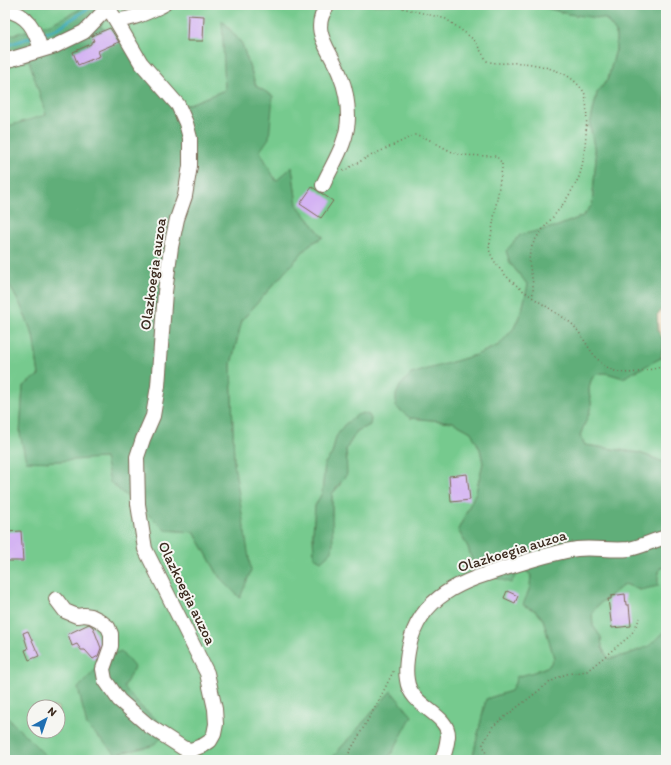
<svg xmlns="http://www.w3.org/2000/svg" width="671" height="765" font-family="Itim,sans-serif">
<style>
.green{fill:#76ca8e;stroke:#587a56;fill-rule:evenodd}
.forest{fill:#60ae79;stroke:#4e6c4c}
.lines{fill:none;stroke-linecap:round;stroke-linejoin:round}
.stream{stroke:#3dacba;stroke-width:3}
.building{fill:#d4b3f3}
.minor-casing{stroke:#7b6956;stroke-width:16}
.path{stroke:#7b6956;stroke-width:1.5;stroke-dasharray:1 3;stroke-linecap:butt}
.minor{stroke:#fff;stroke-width:14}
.labels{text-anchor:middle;stroke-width:4;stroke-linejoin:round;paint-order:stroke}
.street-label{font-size:15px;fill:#3b2a1e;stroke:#f6f6f2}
</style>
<rect width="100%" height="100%" fill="#f6f6f2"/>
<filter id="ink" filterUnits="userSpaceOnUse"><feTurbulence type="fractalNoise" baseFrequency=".025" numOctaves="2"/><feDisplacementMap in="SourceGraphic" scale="8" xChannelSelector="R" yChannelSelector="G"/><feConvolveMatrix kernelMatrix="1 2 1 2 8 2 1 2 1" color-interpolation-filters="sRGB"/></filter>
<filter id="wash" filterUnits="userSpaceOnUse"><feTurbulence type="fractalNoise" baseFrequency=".012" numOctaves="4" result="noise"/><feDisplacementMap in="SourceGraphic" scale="16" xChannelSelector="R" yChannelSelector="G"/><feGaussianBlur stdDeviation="0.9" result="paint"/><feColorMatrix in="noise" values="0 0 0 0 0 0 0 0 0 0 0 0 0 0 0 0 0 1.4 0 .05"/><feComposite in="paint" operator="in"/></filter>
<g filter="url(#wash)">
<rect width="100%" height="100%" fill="#f1ddbe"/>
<!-- green -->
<path class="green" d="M5,5h77l-3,5 -29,14 -45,13z
M113,5h320l4,2 12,-2h87l32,9 38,5 10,13v17l-8,30 -11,14 -7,32 6,33 -4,47 -9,11 -25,10 -48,37 18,22 -6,25 -8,18 -15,17 -23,10 -31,10 -35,53 43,4 18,10 9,17 3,14 -7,29 -18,38 10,17 7,23 42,3 8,-3 6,5 -1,12 -6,18 12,6 7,8 11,39 -5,8 -15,6 -19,11 -4,8 -25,8 -14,61h-86l6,-7 -1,-62 -61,69h-280l-45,-45v-437l15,26 13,31 6,40 -16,11 -3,48 26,28 25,-3 34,-1 61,72 28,2 26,46 14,-115 -3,-99 11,-44 67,-75 14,-8 -26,-32 -5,-37 -43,115 7,-197 -14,-42 -19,-23 2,69 -43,17 -39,-48 -43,-33zM370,425l-13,6 -11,18 1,11 -7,25 -8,9v23l-18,40 -1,-24 2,-27 7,-13 3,-30 7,-9 4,-17zM34,707h24v24h-24z
M29,60l18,55 -42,12v-60z
M666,356v107l-26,-10 -55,-8 -5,-9c3,-10 9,-20 11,-30 1,-5 -2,-10 -2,-15 1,-25 19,-18 34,-13l24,-14z
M666,567v62l-17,17 -20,8 -20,5 -7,-11 -1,-11 -8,-11 -1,-13 6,-8 27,-21 15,6 18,-13 2,-9z"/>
<!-- forest -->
<path class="forest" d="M82,5h31l-13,21 43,33 39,48 43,-17 -3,-70 20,24 14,42 17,10 -4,42 -9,13 16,30 16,-14 5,38 26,32 -14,8 -67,75 -11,44 3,99 17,108 -11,27 -20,-20 -26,-46 -28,-2 -56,-48 -5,-24c-26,1 -52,5 -79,3l-6,-27 3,-48 16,-11 -6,-40 -13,-31 -15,-26v-151l41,-12 -17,-55 -24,7v-30l45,-13 29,-14z
M536,5h130v299l-9,11 1,15 6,11 -3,17 -38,20c-15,-5 -33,-12 -34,13 0,5 3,10 2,15 -2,10 -8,20 -11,30l5,9 55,8 26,10v104l-6,1 -2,9v9l-18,4 -15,-6 -27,21 -6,8 1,13 8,11 1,11 7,11 20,-5 20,-8 17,-17v131h-194l14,-61 25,-8 4,-8 1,-6 18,-5 15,-6 5,-8 -11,-39 -7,-8 -13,-6 7,-18 1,-12 -6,-5 -8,3 -6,10 -36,-13 -7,-23 -10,-17 18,-38 7,-29 -3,-14 -9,-17 -18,-10 -43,-4 -14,-11v-12l4,-9 11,-12 65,-19 23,-10 15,-17 8,-18 6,-25 -18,-22 -4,-12 14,-16 38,-9 25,-10 9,-11 4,-47 -6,-33 7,-32 11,-14 8,-30v-17l-10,-13 -38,-5z
M363,413l6,2 2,4 -1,6 -13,6 -11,18 1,25 -15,20v23l1,25 -1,9 -11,10 -7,-4 -1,-24 2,-27 7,-13 3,-30 7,-9 4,-17 8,-12 13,-10z
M121,651l13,16 -10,20 16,19 30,25 -18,15 -36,8 -29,-28 -9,-38 16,-17 7,-12z
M391,691l21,25 -20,37 -6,7h-56z
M5,715l45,45h-45z"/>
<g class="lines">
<!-- stream -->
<path class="stream" d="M39,35l17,-6 38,-24
M5,46l27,-9"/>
</g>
<g id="blocks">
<!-- building -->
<path class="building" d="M188,15l16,1 -1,25h-16z
M110,28l9,14 -21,9 2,5 -22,9 -5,-13 18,-8v-2l3,-1 -2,-5 1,-1z
M312,187l21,14 -12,17 -21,-14z
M467,474l3,26 -19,2 -2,-26z
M21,531l2,30h-18v-29z
M507,591l11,5 -3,7 -11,-5z
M625,594l1,11h3l2,21 -19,2 -4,-29h3v-3z
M89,624l4,3 8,21 -3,8 -5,3 -8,-9h-4l-4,-6 -5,2 -4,-12z
M28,631l11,25 -10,4 -4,-10 3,-1 -5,-16z"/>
</g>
</g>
<g filter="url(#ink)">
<use href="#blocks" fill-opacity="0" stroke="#7b6956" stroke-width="1"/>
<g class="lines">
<defs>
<path id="minor" d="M5,10c23,4 30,19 36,40
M116,20c17,0 32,-8 47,-15
M5,61l50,-15 29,-14 26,-27
M323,185c10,-22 25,-43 25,-68 0,-14 -3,-30 -8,-42 -9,-25 -32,-44 -12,-70
M56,599l9,12 12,5 7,-1 7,1 8,4 9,7 3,7v12l-8,23 2,11 14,20 30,26 34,22 8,2 13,-5 6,-4 4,-7 2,-10 -1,-15 -8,-36 -62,-124 -7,-45 -1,-47 6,-18 10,-23 5,-30 7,-94 6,-45 6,-28 8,-23 5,-30v-28l-4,-15 -8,-18 -37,-42 -33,-56
M442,760c3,-7 5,-16 6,-24 1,-22 -38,-29 -41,-56 -2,-11 0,-23 2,-33 11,-54 58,-67 103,-81 22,-7 43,-14 65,-17 17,-2 35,2 52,0 12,-2 25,-9 37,-12"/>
</defs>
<!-- minor casing -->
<use href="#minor" class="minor-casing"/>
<!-- path -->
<path class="path" d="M391,5l55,14 18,13 10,8 13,21c11,4 24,1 36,2 14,1 31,6 43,12 7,4 14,11 18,17 6,12 1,75 -6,87 -6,12 -13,23 -21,33 -8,10 -18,20 -24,32 -10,20 4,35 -1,53
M343,171l25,-14 47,-22c10,0 29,14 40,18 13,4 28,2 41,3l6,7v5l-13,81c7,25 39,46 60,59 8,6 18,11 25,18 13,15 20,38 41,45 16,5 35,-2 51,-5
M345,760l33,-58 16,-32
M488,760l-5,-16 10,-18 57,-44 16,-8 21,-3 44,-36 9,-17"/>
<!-- minor -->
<use href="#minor" class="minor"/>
</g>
</g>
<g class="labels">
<!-- street labels -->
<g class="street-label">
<text transform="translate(153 274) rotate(-82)" y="5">Olazkoegia auzoa</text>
<text transform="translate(512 551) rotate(-17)" y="5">Olazkoegia auzoa</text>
<text transform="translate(187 593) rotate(64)" y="5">Olazkoegia auzoa</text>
</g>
</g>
<!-- margin -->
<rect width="671" height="765" fill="none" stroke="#f6f6f2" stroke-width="20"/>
<!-- north arrow -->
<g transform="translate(46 719) rotate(40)"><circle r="19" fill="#f6f6f2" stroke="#aba49d"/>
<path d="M0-3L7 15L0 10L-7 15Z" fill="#1f6fb2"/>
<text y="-6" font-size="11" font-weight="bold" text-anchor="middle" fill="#3b2a1e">N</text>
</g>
</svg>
